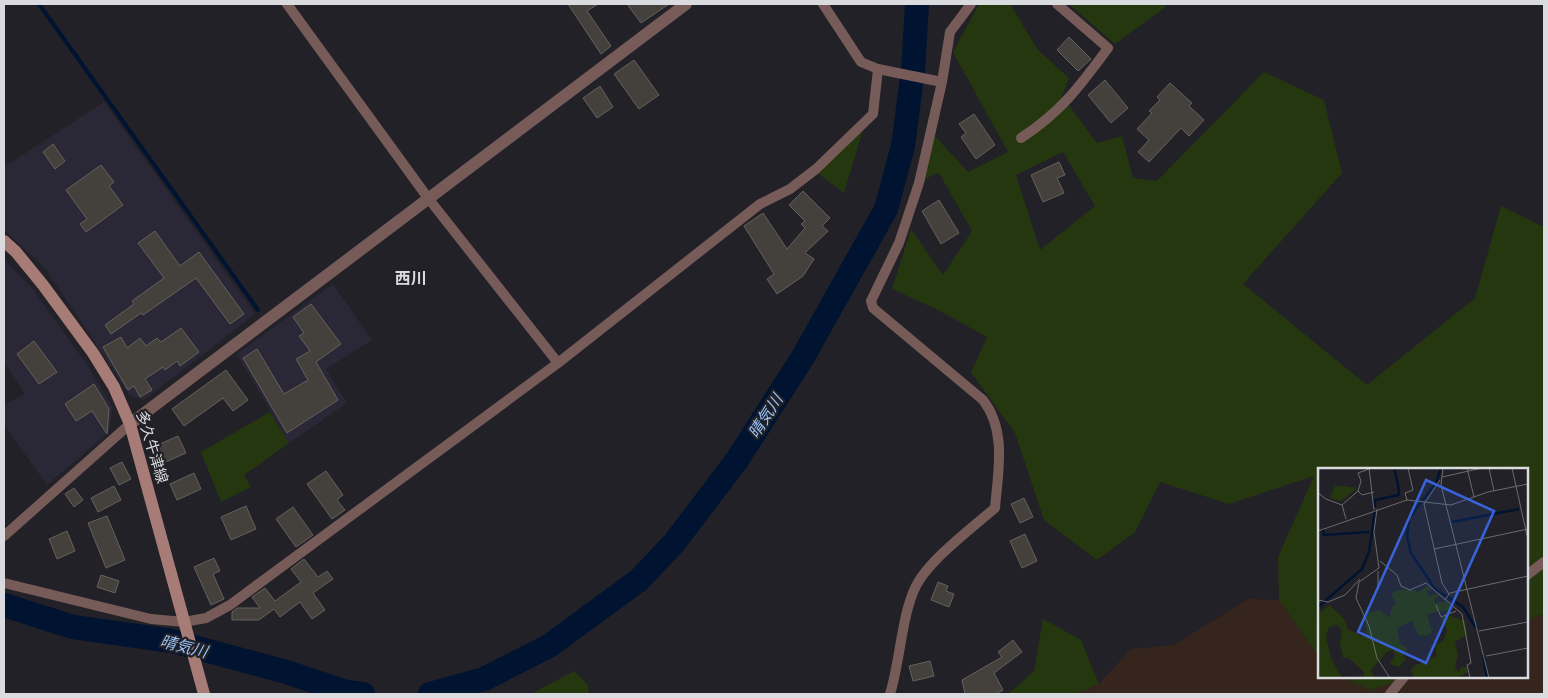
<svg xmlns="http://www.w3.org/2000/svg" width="1548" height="698" font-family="'Work Sans','Noto Sans JP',sans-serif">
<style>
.commercial{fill:#2a2737}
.industrial{fill:#36251c}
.green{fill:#25370f;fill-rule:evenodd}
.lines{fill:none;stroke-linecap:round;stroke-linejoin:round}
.stream{stroke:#001330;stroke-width:4}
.river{stroke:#001330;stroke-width:24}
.building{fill:#44403b;stroke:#66615c}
.minor{stroke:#775b58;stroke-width:10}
.tertiary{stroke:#775b58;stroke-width:12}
.secondary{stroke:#a77b76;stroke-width:12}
.labels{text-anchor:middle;stroke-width:4.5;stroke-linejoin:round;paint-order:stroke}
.street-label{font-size:15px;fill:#dadbde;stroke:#212127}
.neighbourhood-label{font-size:16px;font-weight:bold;fill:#dadbde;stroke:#212127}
.water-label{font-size:16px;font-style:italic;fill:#99c3fa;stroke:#212127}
.inset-river{fill:none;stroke:#001330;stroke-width:2.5}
.inset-road{fill:none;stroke:#6b6b70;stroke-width:1}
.view{fill:#3963d9;fill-opacity:0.15;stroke:#3963d9;stroke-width:2.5}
.inset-edge{fill:none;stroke:#dadbde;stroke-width:2.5}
</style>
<rect width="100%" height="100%" fill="#212127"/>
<!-- commercial -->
<path class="commercial" d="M104,102l151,212 -111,86 -14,-4 -85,-128 -41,-38v-63z
M4,260l28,28 54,75 27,45 -4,24 -62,53 -43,-60v-20l21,-11 -21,-33z
M333,284l39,56 -46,29 21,34 -58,40 -52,-89z"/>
<!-- industrial -->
<path class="industrial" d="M1248,599l31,1 40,57v20h23l28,13 42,-13h115v-56l14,-7 3,4v76h-469l24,-10 32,-35 43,-4z"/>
<!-- green -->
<path class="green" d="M979,4h31l28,46 31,28 -7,18 35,47 25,-7 11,42 24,3 107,-109 60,28 18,73 -99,111 124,101 108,-87 26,-92 43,21v391l-4,-4 -13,7v-152h-208v188l-40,-57 -1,-43 36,-81 -85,28 -69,-22 -25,50 -38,28 -53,-40 -29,-87 -44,-61 16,-35 -49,-27 -46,-21 19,-60 32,46 29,-44 -33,-58 -15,6 9,-45 35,38 40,-20 -55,-100zM1063,152l32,54 -55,44 -24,-75z
M1069,4h98l-3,4 -49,36z
M868,113l-24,80 -32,-24z
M270,412l19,31 -45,32 7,12 -30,15 -20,-50z
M1043,619l38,21 18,44 -24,10h-67l26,-23z
M574,671l14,14 1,9h-58z
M1342,677h70l-42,13z"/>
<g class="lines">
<!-- stream -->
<path class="stream" d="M39,4l219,306"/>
<!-- river -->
<path class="river" d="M4,605l69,22 99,14 114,31 60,20 17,2
M430,694l54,-15 65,-33 90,-66 35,-37 63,-83 66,-103 83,-148 17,-63 10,-76 4,-66"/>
</g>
<!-- building -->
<path class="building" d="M568,4h30l-11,7 24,35 -10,8z
M627,4h42l-28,19z
M1069,37l22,22 -13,12 -21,-21z
M634,60l25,35 -20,14 -25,-35z
M1105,80l23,28 -17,15 -23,-28z
M1170,83l22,20 -3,3 15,14 -15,16 -8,-8 -32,34 -11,-10 11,-12 -12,-11 15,-16 -3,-2 11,-11 -3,-3z
M600,86l13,21 -16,11 -14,-20z
M974,114l21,31 -19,14 -15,-22 5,-4 -7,-9z
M53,144l12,17 -10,8 -12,-17z
M1059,162l6,13 -8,3 7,15 -21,9 -12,-27z
M101,165l13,17 -5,4 14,19 -37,27 -6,-8 7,-5 -21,-29z
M803,191l27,27 -8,8 6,5 -23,22 9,6 -11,17 -26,18 -10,-15 7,-5 -30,-48 19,-13 24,36 18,-21 -4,-4 4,-3 -16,-16z
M939,200l20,33 -18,11 -19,-33z
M155,231l25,35 19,-14 45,62 -14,10 -34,-46 -53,37 -2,-2 -30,21 -6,-9 29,-21 -2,-3 32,-23 -26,-35z
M311,304l30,40 -25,18 22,38 -51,33 -44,-75 14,-9 27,45 24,-14 -12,-21 14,-8 -11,-15 5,-3 -11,-16z
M181,328l18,24 -19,14 -3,-5 -12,9 -2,-3 -18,12 7,11 -12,7 -6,-11 -6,4 -25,-43 18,-10 6,11 13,-10 6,8 11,-8 4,4z
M34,341l23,31 -18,12 -22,-30z
M226,370l22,30 -15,11 -10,-13 -39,28 -12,-17z
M94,384l15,25 -2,25 -15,-23 -16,10 -11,-17z
M178,436l8,17 -27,12 -8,-17z
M122,462l9,17 -12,6 -9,-17z
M326,471l17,24 -6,5 8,10 -13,9 -25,-35z
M194,473l7,16 -24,11 -7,-16z
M114,486l7,14 -23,12 -7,-14z
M74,488l9,12 -9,7 -9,-13z
M1024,498l9,19 -13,6 -9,-19z
M246,506l10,23 -25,11 -10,-23z
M293,507l20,28 -17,12 -20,-28z
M107,516l18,44 -19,8 -18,-45z
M67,531l8,20 -18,8 -8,-20z
M1025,534l12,27 -15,7 -12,-27z
M214,558l6,13 -7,3 11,25 -13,6 -17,-38z
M304,559l14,18 9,-6 6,8 -20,14 12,17 -13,9 -12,-17 -20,15 -6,-8 -15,11h-27v-8l5,-4h23l-8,-11 13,-9 10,13 26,-19 -10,-13z
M101,575l18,6 -4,12 -18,-6z
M938,582l10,4 -2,5 8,3 -5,13 -18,-7z
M1013,640l9,12 -28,21 9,17 -7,4h-31l-3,-14 40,-23 -4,-5z
M930,661l4,15 -21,5 -4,-15z"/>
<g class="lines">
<!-- minor -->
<path class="minor" d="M287,4l141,194 130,165
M823,4l38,58 17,7 64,13
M1021,138c40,-26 59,-52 87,-90l-51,-44
M4,536l126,-112
M1527,575l17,-13
M4,583l147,36 33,3 22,-4 24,-13 328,-242 202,-159 30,-15 26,-20 57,-55 5,-45
M890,694c10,-32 12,-81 26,-108 13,-26 57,-59 79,-78 3,-36 12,-77 -12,-108l-110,-92 -2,-7 28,-58 20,-60 23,-101 8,-50 21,-28
M1390,694l14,-17"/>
<!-- tertiary -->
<path class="tertiary" d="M130,424l556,-420"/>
<!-- secondary -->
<path class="secondary" d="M4,241l12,11 27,33 50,68 21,34 16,37 74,270"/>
</g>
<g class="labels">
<!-- street labels -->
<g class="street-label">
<text transform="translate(152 447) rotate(73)" y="5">多久牛津線</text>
</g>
<!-- neighbourhood labels -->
<g class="neighbourhood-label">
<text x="411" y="284">西川</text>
</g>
<!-- water labels -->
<g class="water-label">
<text transform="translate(765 416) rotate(-57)" y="6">晴気川</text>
<text transform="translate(184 646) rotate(14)" y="6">晴気川</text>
</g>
</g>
<!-- overview -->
<g transform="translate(1318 468)">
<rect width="210" height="210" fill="#212127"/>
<path d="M17,18h9l13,2 -16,13 -11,-3zM109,118l5,4 -6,1 3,5 7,-2 4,2 -5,2v5l12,-1 6,7 -26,5 5,18 -6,4 -8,-1 -6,-14 -15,7 3,15 8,6 -5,5 3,5 -7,8 -9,-3 5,-8 -2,-6 -6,2 -16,18 3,8h-11l1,-6 -15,-14h-6l-3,-15 2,-13 -5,-5 -8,2 -3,10 5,21 11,20h-24l2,-66 10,-7 14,14 4,10 13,7 5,-1v-20l4,-3 9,-2 11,8 1,-9 5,-6 -5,-9 6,-4h18l3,3zM130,147l17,6 2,14 -12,7 3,13 -3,13 4,4 2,-5h6l1,5 -11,6h-43l-3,-8 3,-4 22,-10v-11l7,-4 4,-11 -6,-12z" fill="#25370f"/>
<path class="inset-river" d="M76,0l4,17M123,0l-5,15 -27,35 -2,18 4,17 24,36 28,18 13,21M57,39v-7l24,-5 -1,-10M134,54l67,-13M5,62l1,5 45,-3M0,139l44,-38 7,-17 6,-41M165,187l4,23"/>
<path class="inset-road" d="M51,0l5,42M125,0l-2,17 48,193M149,0l7,29M171,0l5,23M194,0l16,72M124,9l40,-9M122,12l-16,24 18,79 7,11M40,23l4,4 12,-3M0,25l8,6 16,6 4,14M89,32l-2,-7 8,-3 -5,-22M24,37l16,-14 3,-10 -3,-8 11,-4M59,41l-3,23 5,36 -20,14 -3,16 13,28 8,32 13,20M0,63l89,-31 44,5 37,-13 40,-8M116,81l94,-20M62,93l17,14 4,11 9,4 16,-7 36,31 9,49 -4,2 3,13M60,121v-18M0,132l10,2 17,-7 15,-16M127,132l5,-7 78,-17M118,137l5,12 15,-6M161,163l49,-9M168,188l42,-8"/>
<path class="view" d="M108,12l68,31 -68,152 -68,-31z"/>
<rect width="210" height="210" class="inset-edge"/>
</g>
<!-- border -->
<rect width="1548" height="698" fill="none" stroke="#dadbde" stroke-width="10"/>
</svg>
